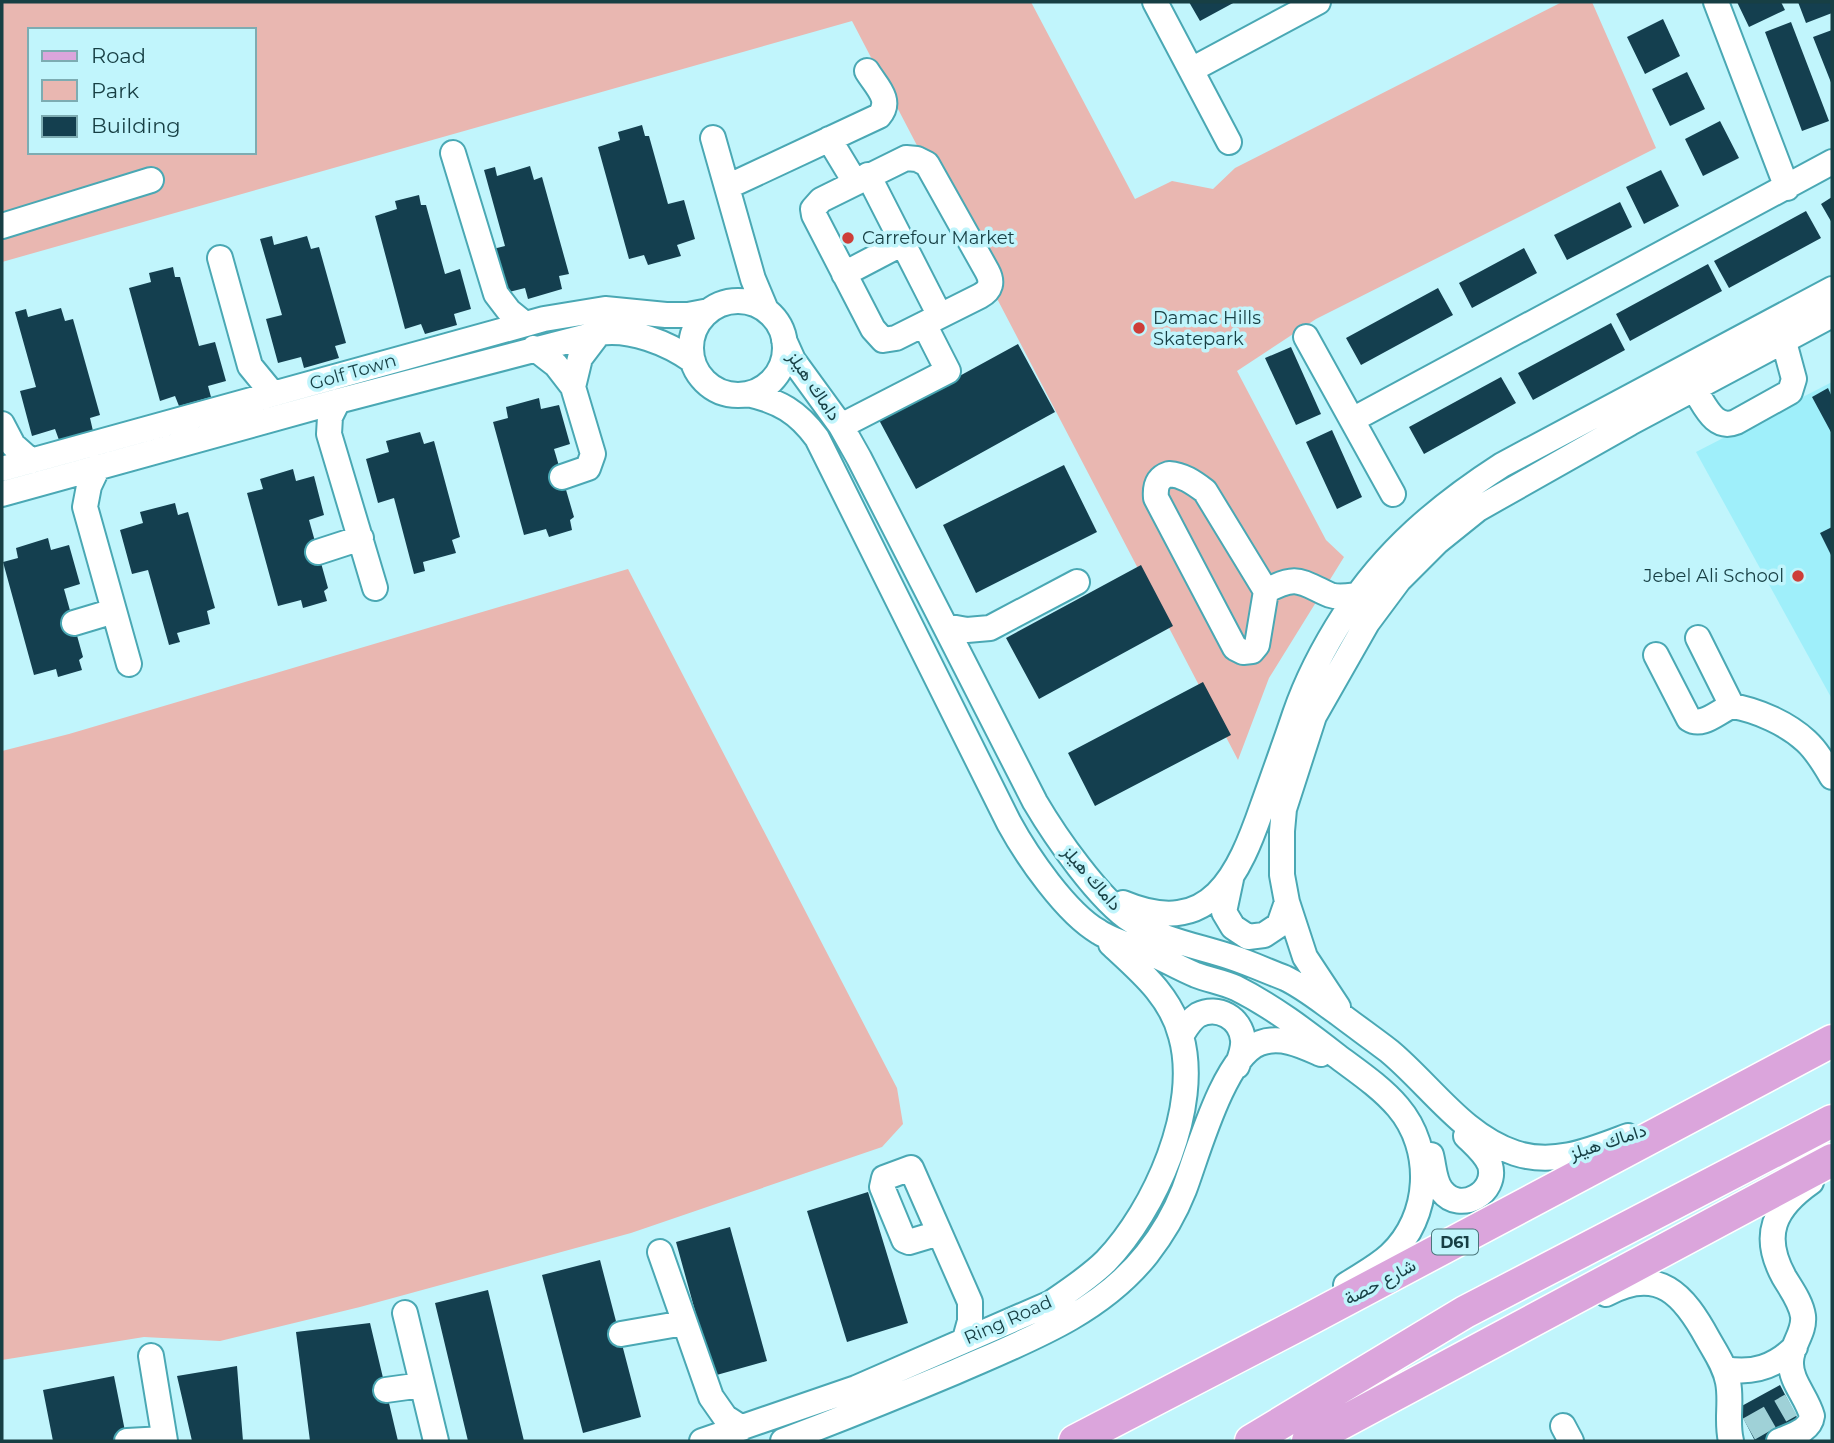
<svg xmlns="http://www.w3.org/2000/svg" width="1834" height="1443" font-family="Montserrat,Vazirmatn,sans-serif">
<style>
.built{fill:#9feffa}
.green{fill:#e9b7b1;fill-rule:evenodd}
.building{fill:#143f4f}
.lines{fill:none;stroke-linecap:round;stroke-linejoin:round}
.minor-tunnel{stroke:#9fd1d7;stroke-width:24;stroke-dasharray:24 12;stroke-linecap:butt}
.minor-casing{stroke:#4aa8b4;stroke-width:28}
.major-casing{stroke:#fff;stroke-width:35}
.minor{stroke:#fff;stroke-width:24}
.major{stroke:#dba5dc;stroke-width:32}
.poi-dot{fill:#cd3e39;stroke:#c1f5fc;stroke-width:2.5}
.labels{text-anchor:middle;stroke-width:7;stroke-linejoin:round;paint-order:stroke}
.shield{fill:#c1f5fc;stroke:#4a767b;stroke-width:2}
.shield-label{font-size:16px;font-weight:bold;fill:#173f44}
.poi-label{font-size:18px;fill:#173f44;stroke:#c1f5fc;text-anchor:start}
.street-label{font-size:18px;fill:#173f44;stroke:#c1f5fc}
</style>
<rect width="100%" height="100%" fill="#c1f5fc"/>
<!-- built -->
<path class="built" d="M1832,382v317l-136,-247z"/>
<!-- green -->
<path class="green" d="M2,2h1029l104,197 37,-18 41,8 22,-21 327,-166h30l64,146 -340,171 -79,52 89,169 18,17 -75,121 -31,82 -386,-739 -850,241zM30,30h224v122h-224z
M628,569l269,519 6,36 -21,23 -251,86 -271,74 -140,34 -76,-4 -142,23v-609l67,-17z"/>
<!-- building -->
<path class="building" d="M1189,2h46l-35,19z
M1737,2h44l4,8 -36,17z
M1798,2h34v11l-26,10z
M1663,19l17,37 -35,18 -18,-37z
M1791,22l38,99 -27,10 -37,-99z
M1832,30v55l-19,-48z
M1687,72l18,37 -35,17 -18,-37z
M1720,121l19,37 -36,18 -18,-37z
M642,125l3,11h4l19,68 16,-4 11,39 -18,6 4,11 -33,9 -4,-10 -15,4 -31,-112 22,-7 -2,-8z
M530,166l4,14 8,-3 27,97 -10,2 3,13 -34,10 -3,-11 -24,6 -12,-44 16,-4 -21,-76 11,-3 2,9z
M1661,170l18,36 -35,18 -18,-37z
M419,195l2,10h5l19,69 15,-5 11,40 -17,5 3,11 -32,9 -4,-10 -16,5 -30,-113 22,-7 -2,-8z
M1832,197v26l-11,-19z
M1620,202l12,25 -65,33 -13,-25z
M1806,211l15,27 -92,50 -15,-27z
M272,236l2,9 33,-9 4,13 8,-2 27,96 -11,3 4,12 -35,10 -3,-11 -23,6 -12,-44 16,-4 -22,-76z
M1524,248l13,25 -65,35 -13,-25z
M1708,264l14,27 -92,50 -14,-27z
M173,267l2,10h5l19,69 16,-4 11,39 -18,5 3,11 -32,9 -4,-10 -15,5 -31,-113 22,-6 -2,-9z
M1438,288l15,27 -92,50 -15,-27z
M61,308l4,13 8,-2 27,96 -10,3 3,13 -34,9 -4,-11 -23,7 -12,-45 16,-4 -21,-75 11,-3 2,8z
M1611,323l14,27 -92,50 -15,-27z
M1018,344l37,68 -139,77 -37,-69z
M1291,347l30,67 -25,11 -31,-67z
M1501,377l15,26 -92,51 -15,-27z
M1828,388l4,9v37l-20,-37z
M539,398l2,11 18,-4 11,39 -16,5 20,68 -4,3 2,10 -23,7 -3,-8 -22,6 -31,-113 15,-4 -2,-11z
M1332,430l30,67 -25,12 -31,-67z
M420,432l4,12 10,-3 26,96 -8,3 4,13 -33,9 2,9 -11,3 -20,-76 -16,5 -12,-44 23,-7 -3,-11z
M1064,465l33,67 -121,61 -33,-68z
M293,469l3,12 18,-5 10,39 -15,5 19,68 -4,3 3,10 -24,7 -2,-8 -23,6 -31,-113 16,-4 -3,-10z
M175,503l3,12 10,-3 27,96 -8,3 3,13 -33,9 3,9 -11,3 -21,-75 -16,4 -12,-44 23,-7 -3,-11z
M1832,527v30l-12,-24z
M48,538l3,12 18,-5 11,39 -16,5 19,68 -4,3 3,10 -24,7 -2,-8 -22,6 -31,-113 15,-4 -2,-10z
M1141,565l32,61 -134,73 -33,-61z
M1203,682l28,53 -136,71 -27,-53z
M868,1192l40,131 -61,19 -40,-131z
M730,1227l37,134 -54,15 -37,-134z
M600,1260l41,157 -58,16 -41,-158z
M488,1290l36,151h-56l-33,-138z
M370,1323l28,118h-88l-14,-109z
M237,1366l6,75h-51l-15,-65z
M114,1376l13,65h-74l-10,-51z
M1780,1385l21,40 -30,16h-16l-17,-33z"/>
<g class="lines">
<!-- minor-tunnel -->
<path class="minor-tunnel" d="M1749,1429l42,-24"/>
<defs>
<path id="minor" d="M1155,2l74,140
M1716,2l71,186
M1191,70l127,-68
M713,138l40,141 13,31
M829,139l26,43
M453,153l43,141 13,17 16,13
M906,158l11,1 10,5 60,107c6,11 4,19 -7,25l-84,42 -13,2 -10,-11 -59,-114 -1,-6 8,-9z
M868,175l72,141
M727,187l152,-71c14,-16 -3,-30 -12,-45
M2,226l149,-46
M220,258l30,108 23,28
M844,274l59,-31
M691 348a47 47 0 1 1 94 0a47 47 0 1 1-94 0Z
M1306,337l87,157
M784,340l9,20 48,66 18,32 176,344c20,34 64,98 97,119 29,19 66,25 99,36 18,6 36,14 54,21 19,9 36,23 53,35 17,13 34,25 51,38 41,34 74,85 126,102 39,13 76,-3 113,-17
M534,348l22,17 17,22 20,67 -5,14 -26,9
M573,387l7,-29 19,-25
M1694,389c11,16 20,42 42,33l54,-30 4,-13 -10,-37
M748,394c31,7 50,18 69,44l192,385c18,33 57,90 90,109 14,9 33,14 49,20 16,7 31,16 48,23 13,5 27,7 40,13 36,18 69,43 101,68 20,15 44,31 61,51 36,42 33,110 -8,148 -13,12 -29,20 -44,30
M338,401l-8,16 -1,17 46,154
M1352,420l480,-258
M2,424l11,21 18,16
M841,426l107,-55 -24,-47
M98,467l-9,19 -4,21 44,157
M2,469l542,-150 61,-10 61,6h22l21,-4
M1169,474c14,1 24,8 36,17l61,100 -9,54 -5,6 -9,1 -8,-4 -79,-150c-1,-11 1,-20 13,-24z
M2,494l336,-93 261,-68c31,-5 69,10 94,28
M318,552l43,-14
M1266,591c32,-17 34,-9 64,4 8,3 19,1 28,0
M74,623l40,-12
M945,626l22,4 23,-2 87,-46
M1698,638l34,68
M1656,655l33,64c14,9 29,-8 43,-13 25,4 56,18 74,35 11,10 19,24 26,36
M1231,879l-7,33 9,15 15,10 16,-2 15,-10 8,-23
M1123,903c88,37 116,-29 140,-98 11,-31 22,-61 32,-91 12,-35 30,-69 50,-100 40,-63 95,-109 157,-149l330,-176
M1338,1007l-33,-50 -18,-55 -5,-27v-44l2,-22 30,-93 53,-93 32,-43 38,-38 41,-33 152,-86 202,-108
M1181,1036c5,-8 9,-16 17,-21 20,-10 43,3 45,25 1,9 -3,18 -6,26
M1431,1155c3,11 3,27 11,36 18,23 56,2 48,-26 -4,-11 -16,-21 -24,-29
M939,1233l-30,9 -5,-2 -22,-53 2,-9 27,-10 59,134v19l-5,18
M660,1252l51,145 14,20 17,11
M1606,1294c53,-29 78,1 102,45 8,14 17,27 20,43 4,20 -2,39 3,59
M405,1313l31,128
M621,1334l63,-11
M151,1356l14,85
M1725,1369c28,5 50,-2 70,-22
M386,1390l36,-5
M1563,1426l8,15
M127,1441l37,-2
M702,1441l154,-53 195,-85c19,-13 39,-26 55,-42 49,-51 95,-154 75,-225 -10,-40 -41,-65 -70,-92
M783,1441c58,-22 115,-45 172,-69 68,-30 144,-57 192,-118 15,-19 28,-41 37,-64 13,-34 40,-134 76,-147 21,-8 43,3 61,11
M1779,1441c13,-6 31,-10 33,-25 -5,-19 -22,-35 -21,-54 0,-17 14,-29 12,-46 -2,-14 -12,-27 -19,-39 -23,-42 -10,-69 27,-95"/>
<path id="major" d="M1075,1441l227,-118 530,-282
M1251,1441l214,-129 367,-191
M1308,1441l524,-281"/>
</defs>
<!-- minor casing -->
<use href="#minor" class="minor-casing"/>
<!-- major casing -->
<use href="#major" class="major-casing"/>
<!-- minor -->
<use href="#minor" class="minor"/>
<!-- major -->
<use href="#major" class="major"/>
</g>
<!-- markers -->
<g class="poi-dot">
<circle cx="848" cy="238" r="7"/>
<circle cx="1139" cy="328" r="7"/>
<circle cx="1798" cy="576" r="7"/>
</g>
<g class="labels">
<!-- shield labels -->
<rect class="shield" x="1432" y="1229.5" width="46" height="25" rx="5"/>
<g class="shield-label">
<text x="1455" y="1248">D61</text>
</g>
<!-- poi labels -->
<g class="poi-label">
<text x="862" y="244">Carrefour Market</text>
<text x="1153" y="324">Damac Hills<tspan x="1153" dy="21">Skatepark</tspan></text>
<text x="1784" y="582" text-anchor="end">Jebel Ali School</text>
</g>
<!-- street labels -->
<g class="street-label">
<text transform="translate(353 372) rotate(-16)" y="6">Golf Town</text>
<text transform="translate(814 386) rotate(56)" y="6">داماك هيلز</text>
<text transform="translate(1092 878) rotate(49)" y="6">داماك هيلز</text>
<text transform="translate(1608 1142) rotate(-18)" y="6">داماك هيلز</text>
<text transform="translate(1380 1282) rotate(-28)" y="6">شارع حصة</text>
<text transform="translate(1008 1320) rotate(-24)" y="6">Ring Road</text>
</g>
</g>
<!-- border -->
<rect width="1834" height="1443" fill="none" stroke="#173f44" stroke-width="7"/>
<!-- legend -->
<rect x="28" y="28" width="228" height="126" fill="#c1f5fc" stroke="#7dacb2" stroke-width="2"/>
<rect x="42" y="51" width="35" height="10" fill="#dba5dc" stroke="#7dacb2" stroke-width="2"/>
<text x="91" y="63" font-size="21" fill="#173f44">Road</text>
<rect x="42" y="80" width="35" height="21" fill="#e9b7b1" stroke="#7dacb2" stroke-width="2"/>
<text x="91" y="98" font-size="21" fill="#173f44">Park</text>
<rect x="42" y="116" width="35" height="21" fill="#143f4f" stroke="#7dacb2" stroke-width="2"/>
<text x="91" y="133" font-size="21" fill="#173f44">Building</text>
</svg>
